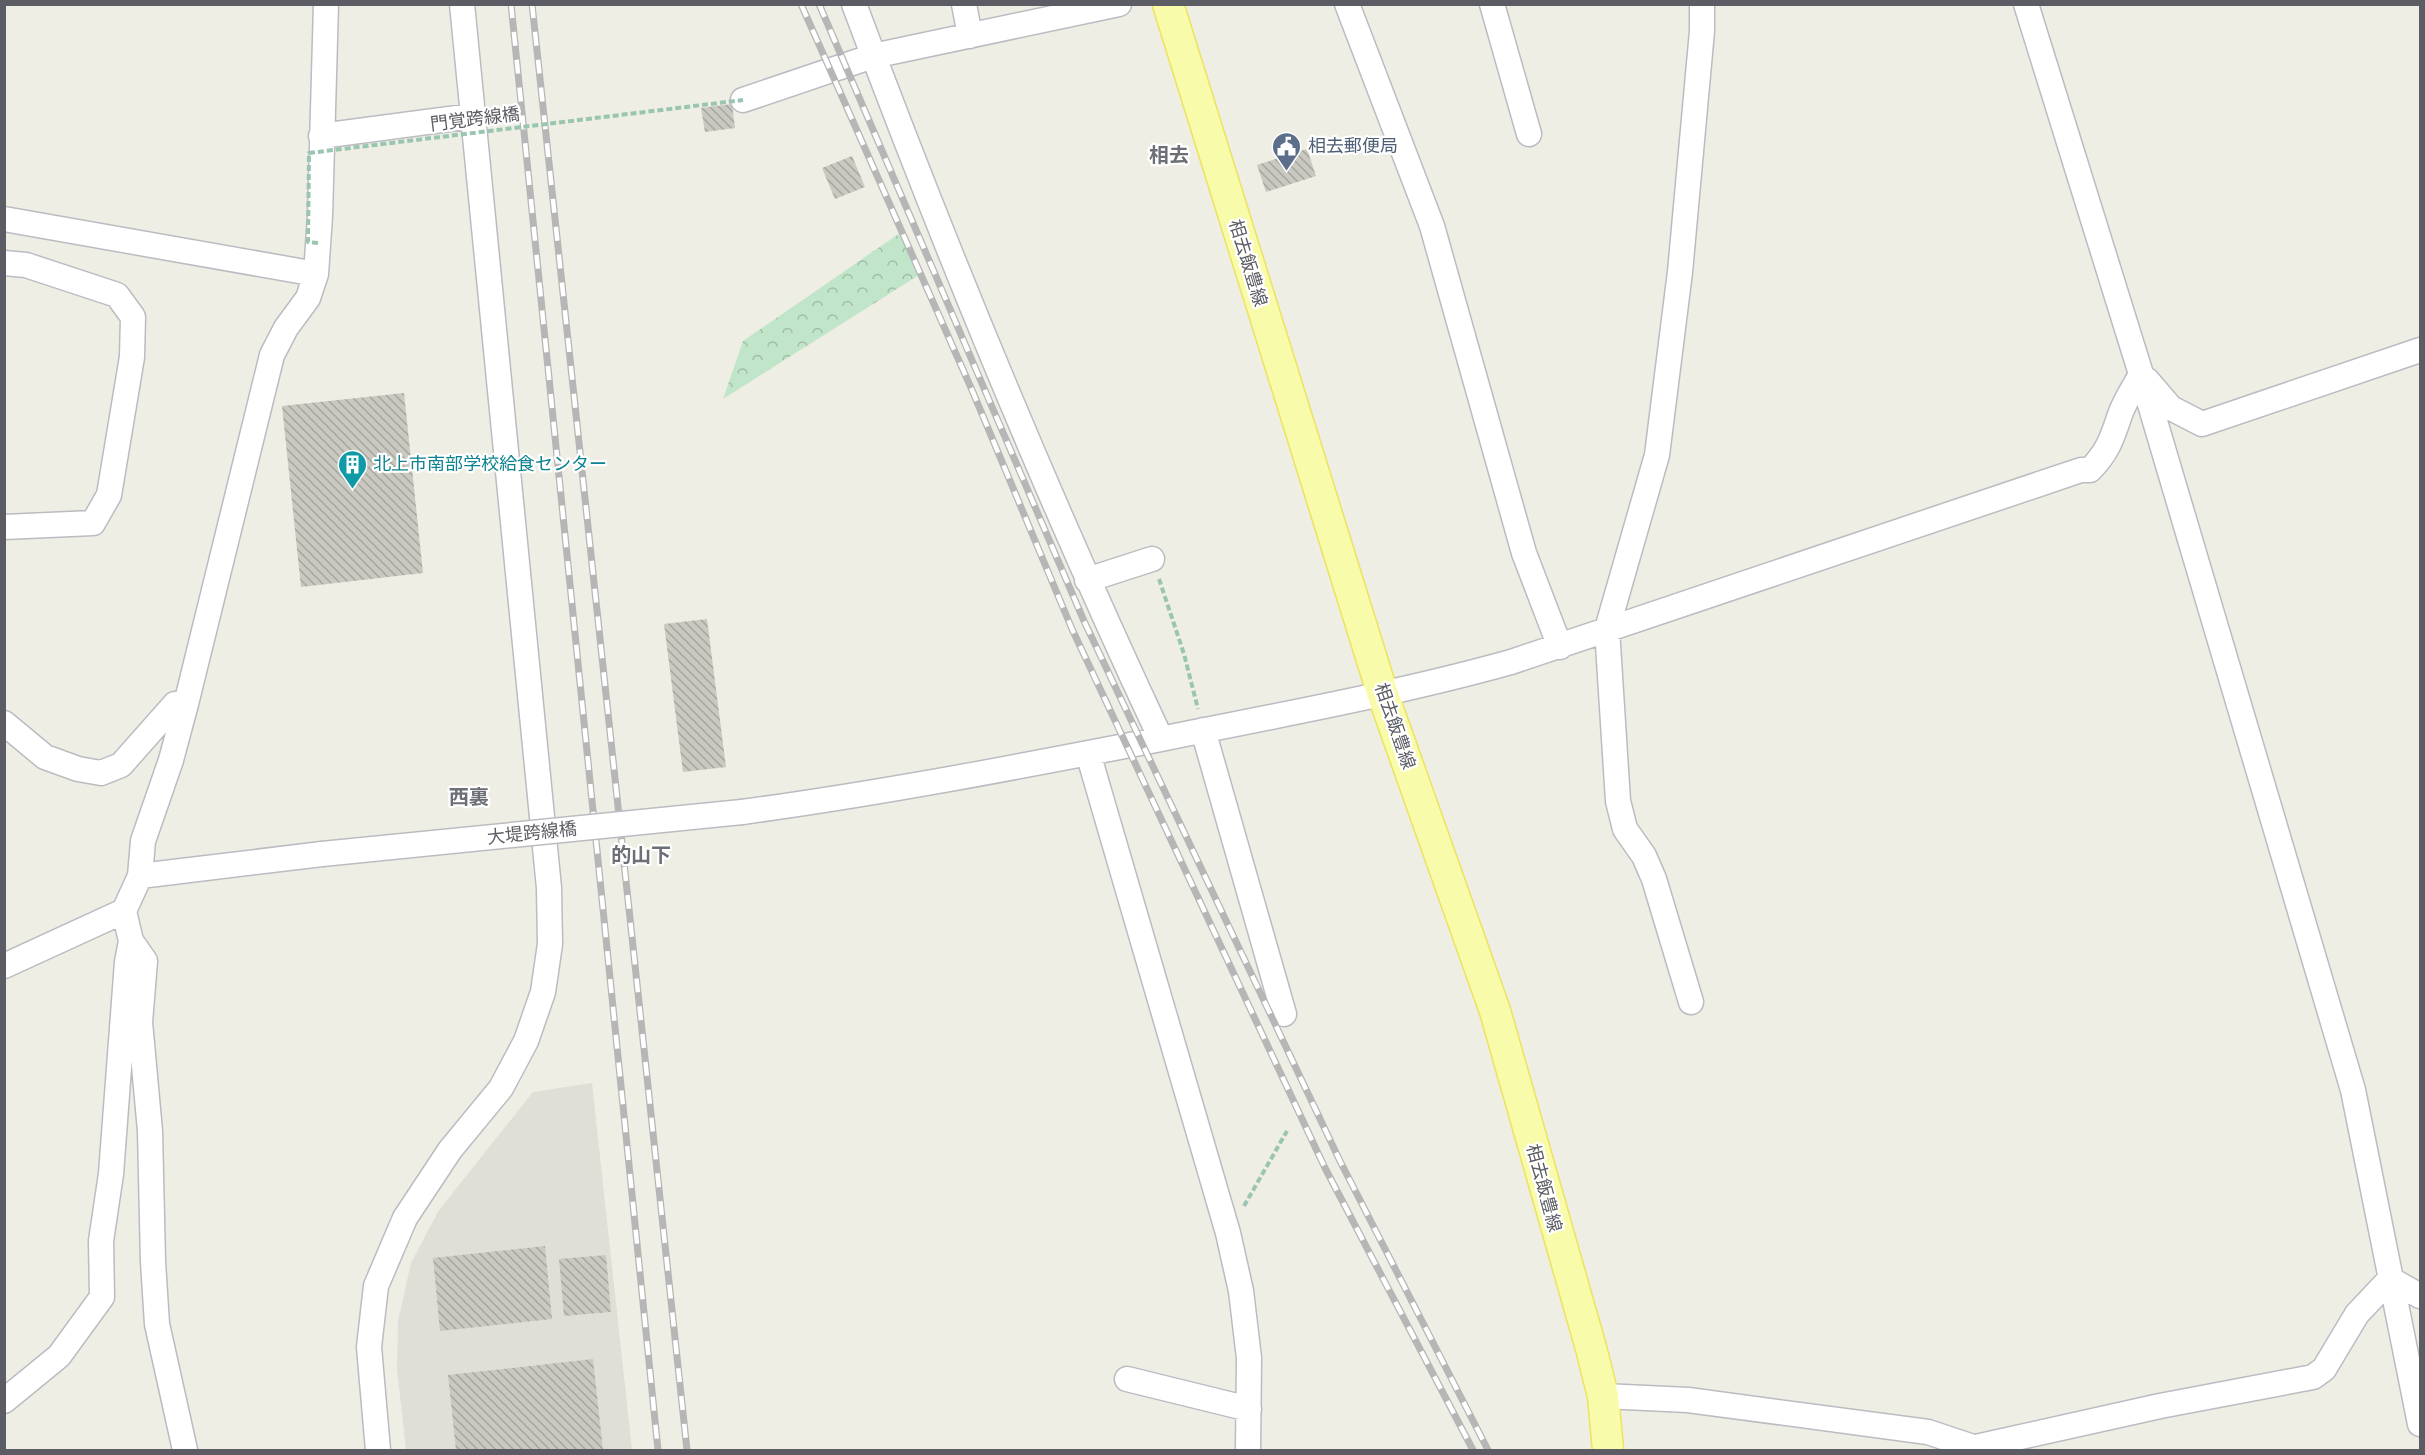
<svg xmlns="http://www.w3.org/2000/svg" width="2425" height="1455" font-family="'Asap Condensed','Noto Sans JP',sans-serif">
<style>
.industrial{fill:#dfdfd8}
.forest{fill:url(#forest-crowns)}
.building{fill:url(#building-back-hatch)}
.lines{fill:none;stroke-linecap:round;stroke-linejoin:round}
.minor-casing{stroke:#bbbcc2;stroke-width:27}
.major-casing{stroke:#ede35d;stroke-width:33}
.path{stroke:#9ac5b0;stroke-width:4;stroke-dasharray:6 3;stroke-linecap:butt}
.minor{stroke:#fff;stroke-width:24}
.major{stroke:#f8fcaa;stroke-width:30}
.rail-casing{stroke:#b6b6b7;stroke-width:7}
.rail{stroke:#fff;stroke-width:4.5;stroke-dasharray:14;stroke-linecap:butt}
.minor-bridge-casing{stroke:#bbbcc2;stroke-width:27;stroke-linecap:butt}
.path-bridge{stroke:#9ac5b0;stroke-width:4;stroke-dasharray:6 3;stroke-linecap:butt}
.minor-bridge{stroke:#fff;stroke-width:24}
.labels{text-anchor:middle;stroke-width:4.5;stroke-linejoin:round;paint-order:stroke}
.street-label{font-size:18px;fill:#5c5d64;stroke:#fff}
.service-label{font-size:18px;fill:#4e5e75;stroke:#fff;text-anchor:start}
.culture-label{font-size:18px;fill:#0d838f;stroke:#fff;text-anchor:start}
.neighbourhood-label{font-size:20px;font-weight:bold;fill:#6d6f76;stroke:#fff}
</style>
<defs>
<pattern id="forest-crowns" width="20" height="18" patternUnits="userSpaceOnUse" patternTransform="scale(1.5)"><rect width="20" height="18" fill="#c1e5c8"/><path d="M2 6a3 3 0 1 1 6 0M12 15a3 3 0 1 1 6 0" fill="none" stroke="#a0bda6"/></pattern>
<pattern id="building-back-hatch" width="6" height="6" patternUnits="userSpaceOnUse" patternTransform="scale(1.5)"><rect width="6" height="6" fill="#c9c8c1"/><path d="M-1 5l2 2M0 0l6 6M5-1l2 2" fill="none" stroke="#a6a6a0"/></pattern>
</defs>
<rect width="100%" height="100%" fill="#eeeee4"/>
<!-- industrial -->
<path class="industrial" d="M592,1083l40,367h-226l-9,-81 1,-48 13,-58 28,-53 94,-118z"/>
<!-- forest -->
<path class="forest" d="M900,233l19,42 -196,124 20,-58z"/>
<!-- building -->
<path class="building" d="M732,104l3,24 -30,4 -4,-24z
M1307,149l9,27 -50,16 -9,-27z
M852,156l13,31 -30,12 -13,-31z
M404,393l19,180 -122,14 -19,-181z
M707,619l19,148 -43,5 -19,-148z
M545,1246l7,73 -112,12 -7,-73z
M606,1255l5,57 -47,4 -5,-57z
M593,1359l10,91h-147l-8,-75z"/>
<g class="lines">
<defs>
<path id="minor" d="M854,4c93,249 194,494 307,735
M964,4l6,32
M1347,4l85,222 92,327 36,94
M1492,4l37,130
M2026,4l115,370 212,716 67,334
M743,100l130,-44 246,-52
M321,136l151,-20
M4,219l312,55
M4,263l22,2 91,30 16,22 -1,40 -23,138 -16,28 -89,4
M2147,380l24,28 31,16 218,-74
M1087,580l65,-21
M4,723l41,34 33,12 23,4 20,-8 54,-61h11
M1203,730l81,284
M1088,753l140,480 13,58 8,67 -1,92
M742,812c141,-19 280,-46 419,-73 118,-24 235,-45 350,-77l570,-192h9c20,-21 22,-33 31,-58 5,-13 14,-26 20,-38
M140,876l182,-22
M4,966l120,-55
M1691,1002l-37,-123 -10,-23 -19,-27 -7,-28 -11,-172 50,-174 23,-183 22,-241v-27
M2390,1279l30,17
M1127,1379l122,30
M1603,1396l85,4 240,32 54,18
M4,1401l55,-45 43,-59 -1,-56 10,-67 16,-212 4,-21
M1976,1447l184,-41 153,-29 11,-8 33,-55 33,-35
M185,1450l-28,-126 -4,-62 -3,-131 -10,-109 5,-61 -14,-20 -7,-30 16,-35 3,-35 28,-81 15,-56 86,-349 14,-27 22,-30 8,-24 4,-58 6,-212
M378,1450l-9,-103 7,-61 29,-68 45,-68 51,-62 25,-47 17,-49 7,-48 -1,-56 -87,-884"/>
<path id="major" d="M1168,4l215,691 112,316 96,337 12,48 5,54"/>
</defs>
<!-- minor casing -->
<use href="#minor" class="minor-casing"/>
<!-- major casing -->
<use href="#major" class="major-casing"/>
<!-- path -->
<path class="path" d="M1159,579l25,75 14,55
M1244,1206l43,-75"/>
<!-- minor -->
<use href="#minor" class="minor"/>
<!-- major -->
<use href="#major" class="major"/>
<defs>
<path id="rail" d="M511,4l147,1446
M532,4l155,1446
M801,4l171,386 100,239 253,539 148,282
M819,4l265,617 256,540 148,289"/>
</defs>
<!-- rail casing -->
<use href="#rail" class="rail-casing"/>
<!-- rail -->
<use href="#rail" class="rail"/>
<defs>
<path id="minor-bridge" d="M322,854l420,-42"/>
</defs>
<!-- minor-bridge casing -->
<use href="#minor-bridge" class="minor-bridge-casing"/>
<!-- path-bridge -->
<path class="path-bridge" d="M318,243l-10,-1 1,-89 434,-53"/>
<!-- minor-bridge -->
<use href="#minor-bridge" class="minor-bridge"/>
</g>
<!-- icons -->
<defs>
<symbol id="civic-pin" viewBox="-11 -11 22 30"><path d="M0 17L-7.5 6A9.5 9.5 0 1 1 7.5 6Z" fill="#5c6f8a" stroke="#fff"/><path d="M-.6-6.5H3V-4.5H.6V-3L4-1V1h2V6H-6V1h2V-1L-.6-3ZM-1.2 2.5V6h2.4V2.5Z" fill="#fff"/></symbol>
<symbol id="building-pin" viewBox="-11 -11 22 30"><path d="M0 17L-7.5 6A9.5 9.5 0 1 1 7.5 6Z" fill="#0f9aa8" stroke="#fff"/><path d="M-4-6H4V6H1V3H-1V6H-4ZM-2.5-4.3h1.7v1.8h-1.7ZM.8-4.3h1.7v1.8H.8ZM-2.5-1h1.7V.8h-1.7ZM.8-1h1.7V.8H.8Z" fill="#fff"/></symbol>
</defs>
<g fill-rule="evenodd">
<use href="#civic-pin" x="1270" y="130" width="33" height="45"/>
<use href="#building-pin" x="336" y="448" width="33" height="45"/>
</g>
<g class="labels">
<!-- street labels -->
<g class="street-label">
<text transform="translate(475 119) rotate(-7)" y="6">門覚跨線橋</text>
<text transform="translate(1248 263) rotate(73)" y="6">相去飯豊線</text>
<text transform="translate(1395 726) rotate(71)" y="6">相去飯豊線</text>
<text transform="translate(532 833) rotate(-6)" y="6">大堤跨線橋</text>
<text transform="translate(1544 1188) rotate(75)" y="6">相去飯豊線</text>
</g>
<!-- service labels -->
<g class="service-label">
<text x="1308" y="152">相去郵便局</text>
</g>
<!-- culture labels -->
<g class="culture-label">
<text x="373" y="470">北上市南部学校給食センター</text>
</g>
<!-- neighbourhood labels -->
<g class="neighbourhood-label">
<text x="1169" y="162">相去</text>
<text x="469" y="804">西裏</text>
<text x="641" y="862">的山下</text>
</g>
</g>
<!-- border -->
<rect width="2425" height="1455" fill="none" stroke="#5c5d64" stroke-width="12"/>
</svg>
